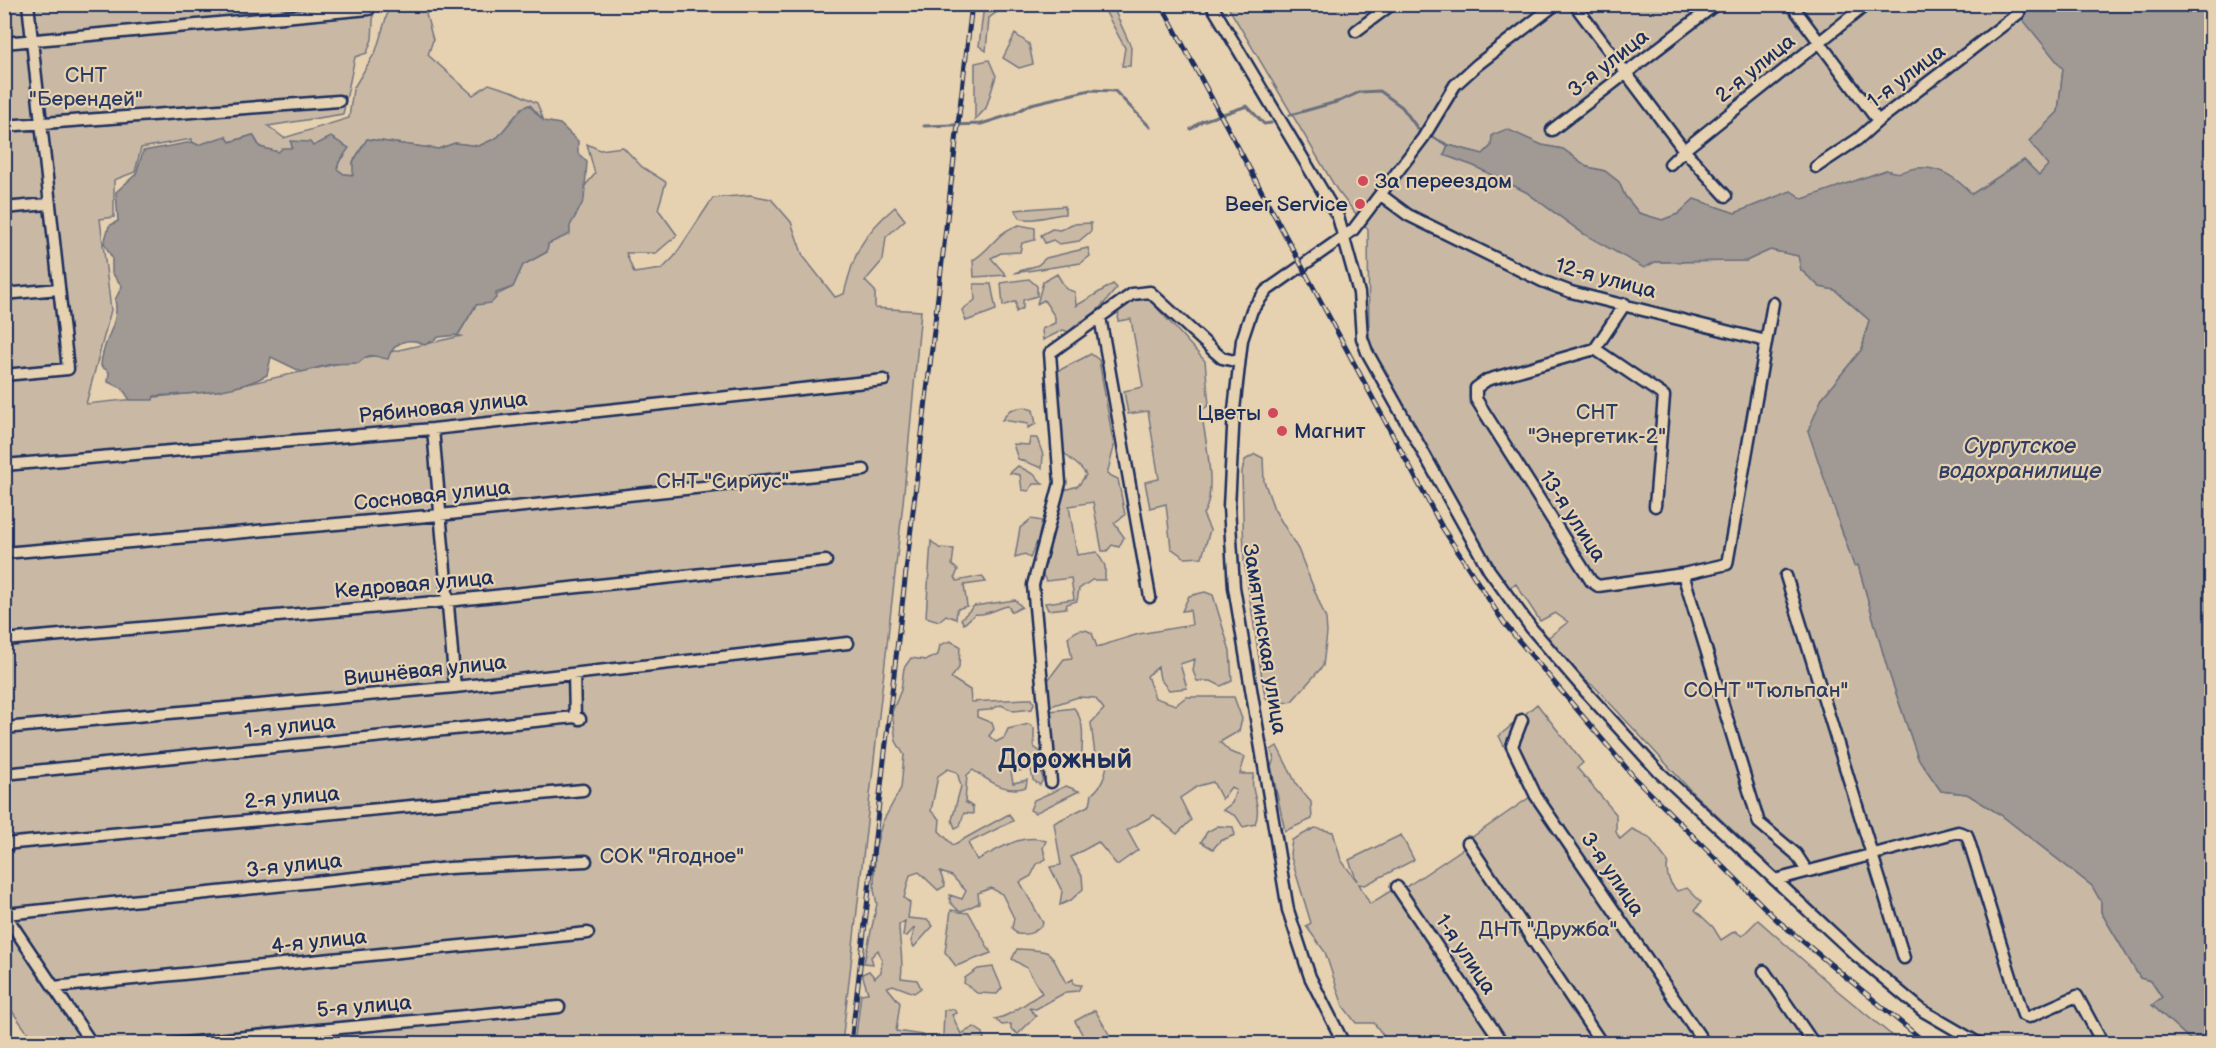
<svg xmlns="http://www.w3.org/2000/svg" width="2216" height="1048" font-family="'Balsamiq Sans',sans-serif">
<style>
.green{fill:#c9b9a4;stroke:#727481;stroke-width:1.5}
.water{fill:#a09994;stroke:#6b6f7e;stroke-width:1.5}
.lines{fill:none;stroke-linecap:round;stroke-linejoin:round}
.stream{stroke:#6b6f7e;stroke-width:3}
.minor-casing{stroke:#1b2f5e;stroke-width:15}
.minor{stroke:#e6d1b0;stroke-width:10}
.rail-casing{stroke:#1b2f5e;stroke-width:5}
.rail{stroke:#e6d1b0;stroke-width:3;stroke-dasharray:9;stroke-linecap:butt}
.poi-dot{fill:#d1495b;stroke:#e6d1b0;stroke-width:2}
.labels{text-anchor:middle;stroke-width:4.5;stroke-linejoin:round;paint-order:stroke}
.street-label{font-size:21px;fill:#1b2f5e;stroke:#e6d1b0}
.park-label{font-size:21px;fill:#2c3d65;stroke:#e6d1b0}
.poi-label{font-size:21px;fill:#1b2f5e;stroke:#e6d1b0;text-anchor:start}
.water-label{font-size:22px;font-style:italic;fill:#2f3f66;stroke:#e6d1b0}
.district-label{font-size:27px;font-weight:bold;fill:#1b2f5e;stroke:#e6d1b0}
</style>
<rect width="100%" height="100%" fill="#e6d1b0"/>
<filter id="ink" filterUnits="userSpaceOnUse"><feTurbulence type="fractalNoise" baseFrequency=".0167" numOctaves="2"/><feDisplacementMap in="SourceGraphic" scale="12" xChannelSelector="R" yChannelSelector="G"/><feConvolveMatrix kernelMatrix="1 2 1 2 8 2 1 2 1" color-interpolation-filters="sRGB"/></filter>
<g filter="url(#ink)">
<!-- green -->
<path class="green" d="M4,5h370l-2,34 -5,14 -12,4 -12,57 -75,12 16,12 65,-20 4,-29 23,-38 14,-46h45l-9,9 7,26 -5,15 45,40 16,-11 25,8 23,11 7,18 -14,-16 -8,3 -24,29 -19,9 -24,-3 -17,6 -71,-10 -14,23 1,13 -10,-1 -7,-5 2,-7 6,-6 -54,-14 1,6 -14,4 -18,-5 -7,-12 -24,7 -4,-5 -27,8 -6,-3v-3l-51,9 -6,24 -21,8v37l-14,2 11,91 -25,94 130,-13 245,-55 -3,-1 18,-30 37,-18 10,-22 24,-13 1,-8c18,-15 37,-31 35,-56l12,-14 -8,-30 13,6 23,-3 19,20 24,15 -8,27 19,26 -21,18h-30l8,20 28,-4 12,-12 39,-59 37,-3 21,4 20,23 12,34 32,41 9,-3c10,-41 18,-59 51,-87l10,13 -19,17 -3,23 -18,21 10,10v17l46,3 -18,192 -61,540h-807l-31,-43z
M984,5h17v4l-12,9 -3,33 -7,-5z
M1102,5h10l19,42 -1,19h-8l3,-18z
M1227,5h784l52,63 -5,44 -29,29 20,24 -10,10 -15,-15 -52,34 -54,-26 -19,6 -13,-4 -83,29 -12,-8 -56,22 -41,-14 -16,15 -16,6 -23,-7 -14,-17 -6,-14 -14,-11 -17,-4 -25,-18 -21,-4 -35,-15 -24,24 -35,-9 -4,10 30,11 52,26 58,42 71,28 91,-1 24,-11 29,6 2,14 19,17 15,3 34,30 -7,29 -40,49 16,122 16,45h4l29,102 31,91 23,33 26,3 34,21 91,71 9,16v10l39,66 11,3 11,17 -10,7 42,38h-209l-61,-35 -27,-23 -203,-191 -99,-107 -13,-9 -36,-39 22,-17 -13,-9 -15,8 -24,-37 -10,5 -87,-150 -50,-97 -1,-113 -31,-39z
M1015,34l14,10 4,20 -14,4 -16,-10z
M989,60l7,16 -10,32 -11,12v-57z
M1065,206v8c-15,1 -31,8 -45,4l-5,-8z
M1091,223v8l-12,10 -20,3 -6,-4 -8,3 -4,-8 11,-6 8,1 12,-6z
M1019,225l16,3v12l-13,3 -2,9 -19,1 -10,5 15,17 -32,2 -1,-17c21,-12 21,-27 46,-35z
M1088,248l2,8 -9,7 -67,10 24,-8 8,-7z
M1057,274l9,15 9,3 1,14 37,-22 4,4c-8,9 -15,19 -24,26 -10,7 -15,8 -24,18l-6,-2 -20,10 -1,-11 13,-6v-6l-11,-17 -7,4 6,-22z
M1029,279l8,7v10l-14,4v8l-7,4v-11l-13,5 -2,-23z
M974,284h17l5,26 -30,11 -4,-11 13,-10z
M1149,299l56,62 4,44 -8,6c4,25 17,83 2,103l7,16 -8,27 -17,1 -14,-10 -5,-44 -16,4 -5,-26 14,-3 -11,-68 -20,3 -4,-23 19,-4 -12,-68 -13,2 1,-12 12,-8z
M1091,354l8,6 15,87 -7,27 11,5 7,36 -11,8 10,14 -5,10 -7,-2 -5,6h-5l-9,-49 -24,4 8,49 20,-3 8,14v14h-13l-13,9 -2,12 -10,3 -1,4 -18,2 -3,-7 29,-4 -3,-21 -25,3 -6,-12 15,-46v-20l9,-13 14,-4 8,-11c-6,-12 -19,-15 -25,-27 -6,-12 -4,-60 -5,-76z
M1024,407l9,3 3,14 -8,4v-4l-26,-4 8,-10z
M1030,438h7l6,17 -1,13 -24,-9 -5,-15 16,1z
M1255,454l8,4 1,23 10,28 24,40 28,70 1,14 -4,33 -31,35 -17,4 -10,-8 -21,-136 -2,-90 3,-11z
M1018,466l17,9 8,9h-10l-4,7 -7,-1 -2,-15 -10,-2z
M1031,519l11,2 -4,19 -8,18 -5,-4 -10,3 5,-29z
M931,541l8,7 15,1 -2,16 6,5 -3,7 2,4 25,-5 4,6 -22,3 3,21 -10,3 -1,10 -10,-4 -7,6 -13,-4z
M1205,592l8,3 17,56 2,30 -11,5 -10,-5h-14l-4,-10 2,-12 -15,5 7,24 -18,2 -9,-11 -2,-12 -11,9 8,22 21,7 10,-8h48l8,22 -3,12 -19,11 10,10 15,5 -5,17h14c-6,17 9,30 1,50l-12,3 -7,-11 -13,-6 9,-7 4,-13 -5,-3 -9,12 -9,-17 -15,4 -18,12 11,22 -14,14 -23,-19 -27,15 11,20 -21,15 -19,-23 -27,15 11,19 1,13 -12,11 -11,5 2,-14 -12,-24 11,-2 -7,-42 36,-18 2,-11c10,-8 13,-17 15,-30l-12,-9 -4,-32 13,-14 -9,-11 -17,-1 -30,10 -3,-23 19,-25 8,-1 -4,-21c9,-7 14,-10 24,-4l5,14 42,-13 53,-9 -2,-15 -8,1 7,-15z
M1015,600l7,7 -10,5 -4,-6c-11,2 -22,10 -33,8l-11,10 -3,-5 13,-13z
M950,641l10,5 -1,22 -8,10 19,12 1,12 54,-3h7l2,4 -2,6 -18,2 -13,-6 -12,5 -12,1v6l15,6 2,6 -5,7 7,6 8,-4 4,-9 21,-5 5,4v19l8,6 3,9 -5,4 3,13 -3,6 -7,-5 -2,-11 -20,3 2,11 14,-3 -1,7c-20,7 -37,-6 -53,-17l-6,5 -2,27 8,5v7l-9,-1 -4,13 -5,2 -3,-8 9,-34 -4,-14 -9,-3 -10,7 -7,35 9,8 -1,12 14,14 56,-31 4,7 -45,22 9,17c21,-10 45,-28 69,-19l-3,7 3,11 -9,5 -6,12 -11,6 23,41c-7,10 -14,12 -26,11l-5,-6 2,-10 -12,-24 -11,-6 -13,5 1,10 -19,9 9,1 22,40 -35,13 -11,-14 6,-42 8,1 -9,-9v-7l12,4 4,-8 -14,-15 -12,-4 5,14 -7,4 -19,-18 -9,3 -6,23 6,5 -2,15 20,2 5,6 -19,21 -3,-5 4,-15 -8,9h-4l2,-15 -6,4c0,21 5,31 2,53l16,2 4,8 -7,5 -21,-8 -6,2 13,16 -4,28 27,4 -2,6 -66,3 6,-50 7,-1 -6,-19 7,-3 6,7 6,-6 1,-12 -4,-10 -7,7 2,7 -9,-1 13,-59 -3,-14 1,-40 7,-27 19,-35 3,-33 -8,-14 -4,-29 9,-22 3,-22 7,-10 15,2 12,-5 2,-10z
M1537,704l46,59 -6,5 39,46v18l4,7 12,-10 17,8 19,25c-3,12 1,21 9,29l10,-3 14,14 -6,8 18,17 8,13 14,-9 7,5 16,-16 80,71 63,52h-512l-15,-20h-18l-13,-17 -18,-54 -19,-26 5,-3 -21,-69 2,-14 23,-12 18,4 8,28 16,21 -8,-21 52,-25 13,25 -49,25 -6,-1 11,20 30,-19 3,4 70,-47 -2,-4 59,-41 -31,-61z
M1074,708c13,17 7,33 8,53l-10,3 -18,-8 -4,-45z
M1277,746l20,39 14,17 1,17 -27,12 -14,-65 3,-7 -3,-9z
M1066,786l13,5 -44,22 -5,-3 4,-10z
M1218,826l15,1 2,8 -15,6 -7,8 -12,-7 6,-10z
M1017,949c40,2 30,0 49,34l7,-4v5l8,1 -3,6 -12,1 -30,17 -7,-1 7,8 -18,18 -7,-5v-5l-9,1 -7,-6c16,-3 32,-17 47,-26l-15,-25 -15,-9z
M993,967l9,21 -5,6 -20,-1 -13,-10 1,-5 13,-9z
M953,1009l4,4 -5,2 9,19 13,-7 9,6 1,6c-14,6 -28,8 -41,-2l1,-27z
M1095,1010l19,33h-27l-12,-22z"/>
<!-- water -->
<path class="water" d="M2011,5h200v1038h-17l-42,-38 10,-8 -11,-16 -11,-3 -39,-66v-10l-9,-16 -91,-71 -34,-21 -26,-3 -23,-33 -31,-91 -29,-102 -4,1 -46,-135 14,-33 40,-49 7,-29 -34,-30 -15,-3 -19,-17 -3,-14 -28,-6 -24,11 -91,1 -11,6 -60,-34 -58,-42 -52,-26 -30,-11 4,-10 35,9 8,-8 1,-11 15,-6 35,16 21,4 25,18 17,4 14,11 6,14 14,17 23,7 16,-6 16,-15 41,14 56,-22 12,8 83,-29c17,6 17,-1 32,-2 23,-2 39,11 54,26l52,-34 15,15 9,-10 -19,-24 29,-29 5,-43z
M529,105l15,16 16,3 18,17v12l9,9 -3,38 -14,26v8l-22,10 -1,8 -24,13 -10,22 -17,6v5l-5,5 -15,2 -18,30 -19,2 -14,8c-16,-9 -32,-3 -37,14 -12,-1 -17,-9 -29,4l-28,1 -29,8 -31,-15 -4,18c-34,19 -75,18 -113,21l-1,4h-23l-8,-12 -14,-6 1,-10 -8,-6c0,-24 20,-44 14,-66l7,-14 -10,-13v-15l-8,-15 5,-17 9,-5 -2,-29 20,-18 7,-23 49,-9 6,3 28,-9 4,6 23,-7 7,12 18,5 5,-4h9l-1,-7 19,1 3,4 18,-9 18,11 -10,14 -2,7 7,5 9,1v-13l14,-23 71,10 17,-6 24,3 19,-9 24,-29z"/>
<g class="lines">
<!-- stream -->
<path class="stream" d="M1290,115l50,-14 20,-9 20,-1 22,16 16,22
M924,126l57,-2 32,-10 18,-10 59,-14 25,1 35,36
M1191,129l11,-8 45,-15 17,18 7,-1
M1432,137l16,8"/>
<defs>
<path id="minor" d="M1211,4l127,213 21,76 3,45 5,14 122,218 43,59 55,64 71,78 199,185 66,55 57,33
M1574,4l110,146 42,46
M1791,4l87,117
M1356,31l36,-27
M4,43l365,-34
M4,126l335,-25
M1552,130l164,-126
M1670,164l14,-14 183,-146
M1816,167l42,-28 20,-18 141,-108
M1381,195l27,20 134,66 29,11 195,49
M4,208l44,-4
M4,294l55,-5
M1625,304l-30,45 69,47 -9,110
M1100,317l50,280
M1595,349l-108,31 -11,8v11l115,182 7,5 85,-12 44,-10 46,-261
M4,375l64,-6 -40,-365
M433,429l22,258
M4,465l429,-36 451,-49
M4,553l436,-38 424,-45
M1683,574l76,249 37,31 11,17
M1786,576l118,382
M4,640l443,-39 379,-40
M574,674l1,43
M1522,720l-10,26 24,50 169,248
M4,728l451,-41 393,-44
M4,774l571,-57 5,2
M1051,782l-18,-197 27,-102 -10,-130 82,-59 18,-2 65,60 7,6 17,4
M1468,843l134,201
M4,844l579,-54
M1775,880l183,-48 9,3 56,180 6,2 48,-21 26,48
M1397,887l106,157
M4,913l88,131
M6,914l443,-46 137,-7
M1764,971l50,73
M54,987l534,-54
M173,1044l386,-37
M1344,1044l-34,-67 -22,-67 -54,-323 -5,-80 5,-97 8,-70 10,-30 14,-19 87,-61 70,-92 32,-53 22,-20 79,-61"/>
</defs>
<!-- minor casing -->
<use href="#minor" class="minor-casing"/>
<!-- minor -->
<use href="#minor" class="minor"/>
<defs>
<path id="rail" d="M1161,4l281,523 62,96 130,154 143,143 150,124
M851,1044l121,-1040"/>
</defs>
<!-- rail casing -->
<use href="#rail" class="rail-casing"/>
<!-- rail -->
<use href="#rail" class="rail"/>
</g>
</g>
<!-- markers -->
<g class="poi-dot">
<circle cx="1363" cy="181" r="6"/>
<circle cx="1360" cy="204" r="6"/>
<circle cx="1273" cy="413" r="6"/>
<circle cx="1282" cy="431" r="6"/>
</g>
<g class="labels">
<!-- street labels -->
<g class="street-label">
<text transform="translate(1608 63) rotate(-38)" y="7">3-я улица</text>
<text transform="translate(1755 68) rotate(-39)" y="7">2-я улица</text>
<text transform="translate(1906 76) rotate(-37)" y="7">1-я улица</text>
<text transform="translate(1606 278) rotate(15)" y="7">12-я улица</text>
<text transform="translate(443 407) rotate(-6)" y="7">Рябиновая улица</text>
<text transform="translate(432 495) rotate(-6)" y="7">Сосновая улица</text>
<text transform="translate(1573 516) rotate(57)" y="7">13-я улица</text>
<text transform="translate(414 584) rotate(-5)" y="7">Кедровая улица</text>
<text transform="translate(1265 639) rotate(81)" y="7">Замятинская улица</text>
<text transform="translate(425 670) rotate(-6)" y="7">Вишнёвая улица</text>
<text transform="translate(290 726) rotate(-6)" y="7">1-я улица</text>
<text transform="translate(292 797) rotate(-5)" y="7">2-я улица</text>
<text transform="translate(294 865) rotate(-6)" y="7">3-я улица</text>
<text transform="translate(1613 874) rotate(56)" y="7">3-я улица</text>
<text transform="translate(319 941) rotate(-6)" y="7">4-я улица</text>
<text transform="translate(1466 954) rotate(56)" y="7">1-я улица</text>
<text transform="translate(364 1006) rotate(-5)" y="7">5-я улица</text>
</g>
<!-- park labels -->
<g class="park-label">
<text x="86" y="82">СНТ<tspan x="86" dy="24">"Берендей"</tspan></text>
<text x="1597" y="419">СHТ<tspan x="1597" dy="24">"Энергетик-2"</tspan></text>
<text x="723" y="488">СНТ "Сириус"</text>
<text x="1766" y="697">СОНТ "Тюльпан"</text>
<text x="672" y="863">СОК "Ягодное"</text>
<text x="1548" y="936">ДНТ "Дружба"</text>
</g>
<!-- poi labels -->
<g class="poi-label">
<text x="1375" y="188">За переездом</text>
<text x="1348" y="211" text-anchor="end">Beer Service</text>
<text x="1261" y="420" text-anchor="end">Цветы</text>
<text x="1294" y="438">Магнит</text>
</g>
<!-- water labels -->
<g class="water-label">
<text x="2020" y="453">Сургутское<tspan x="2020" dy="25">водохранилище</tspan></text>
</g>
<!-- district labels -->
<g class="district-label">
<text x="1065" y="768">Дорожный</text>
</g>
</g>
<!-- margin -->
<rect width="2216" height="1048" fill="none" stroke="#e6d1b0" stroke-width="24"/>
<rect x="12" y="12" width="2192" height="1024" fill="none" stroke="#1b2f5e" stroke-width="2" filter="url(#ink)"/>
</svg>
